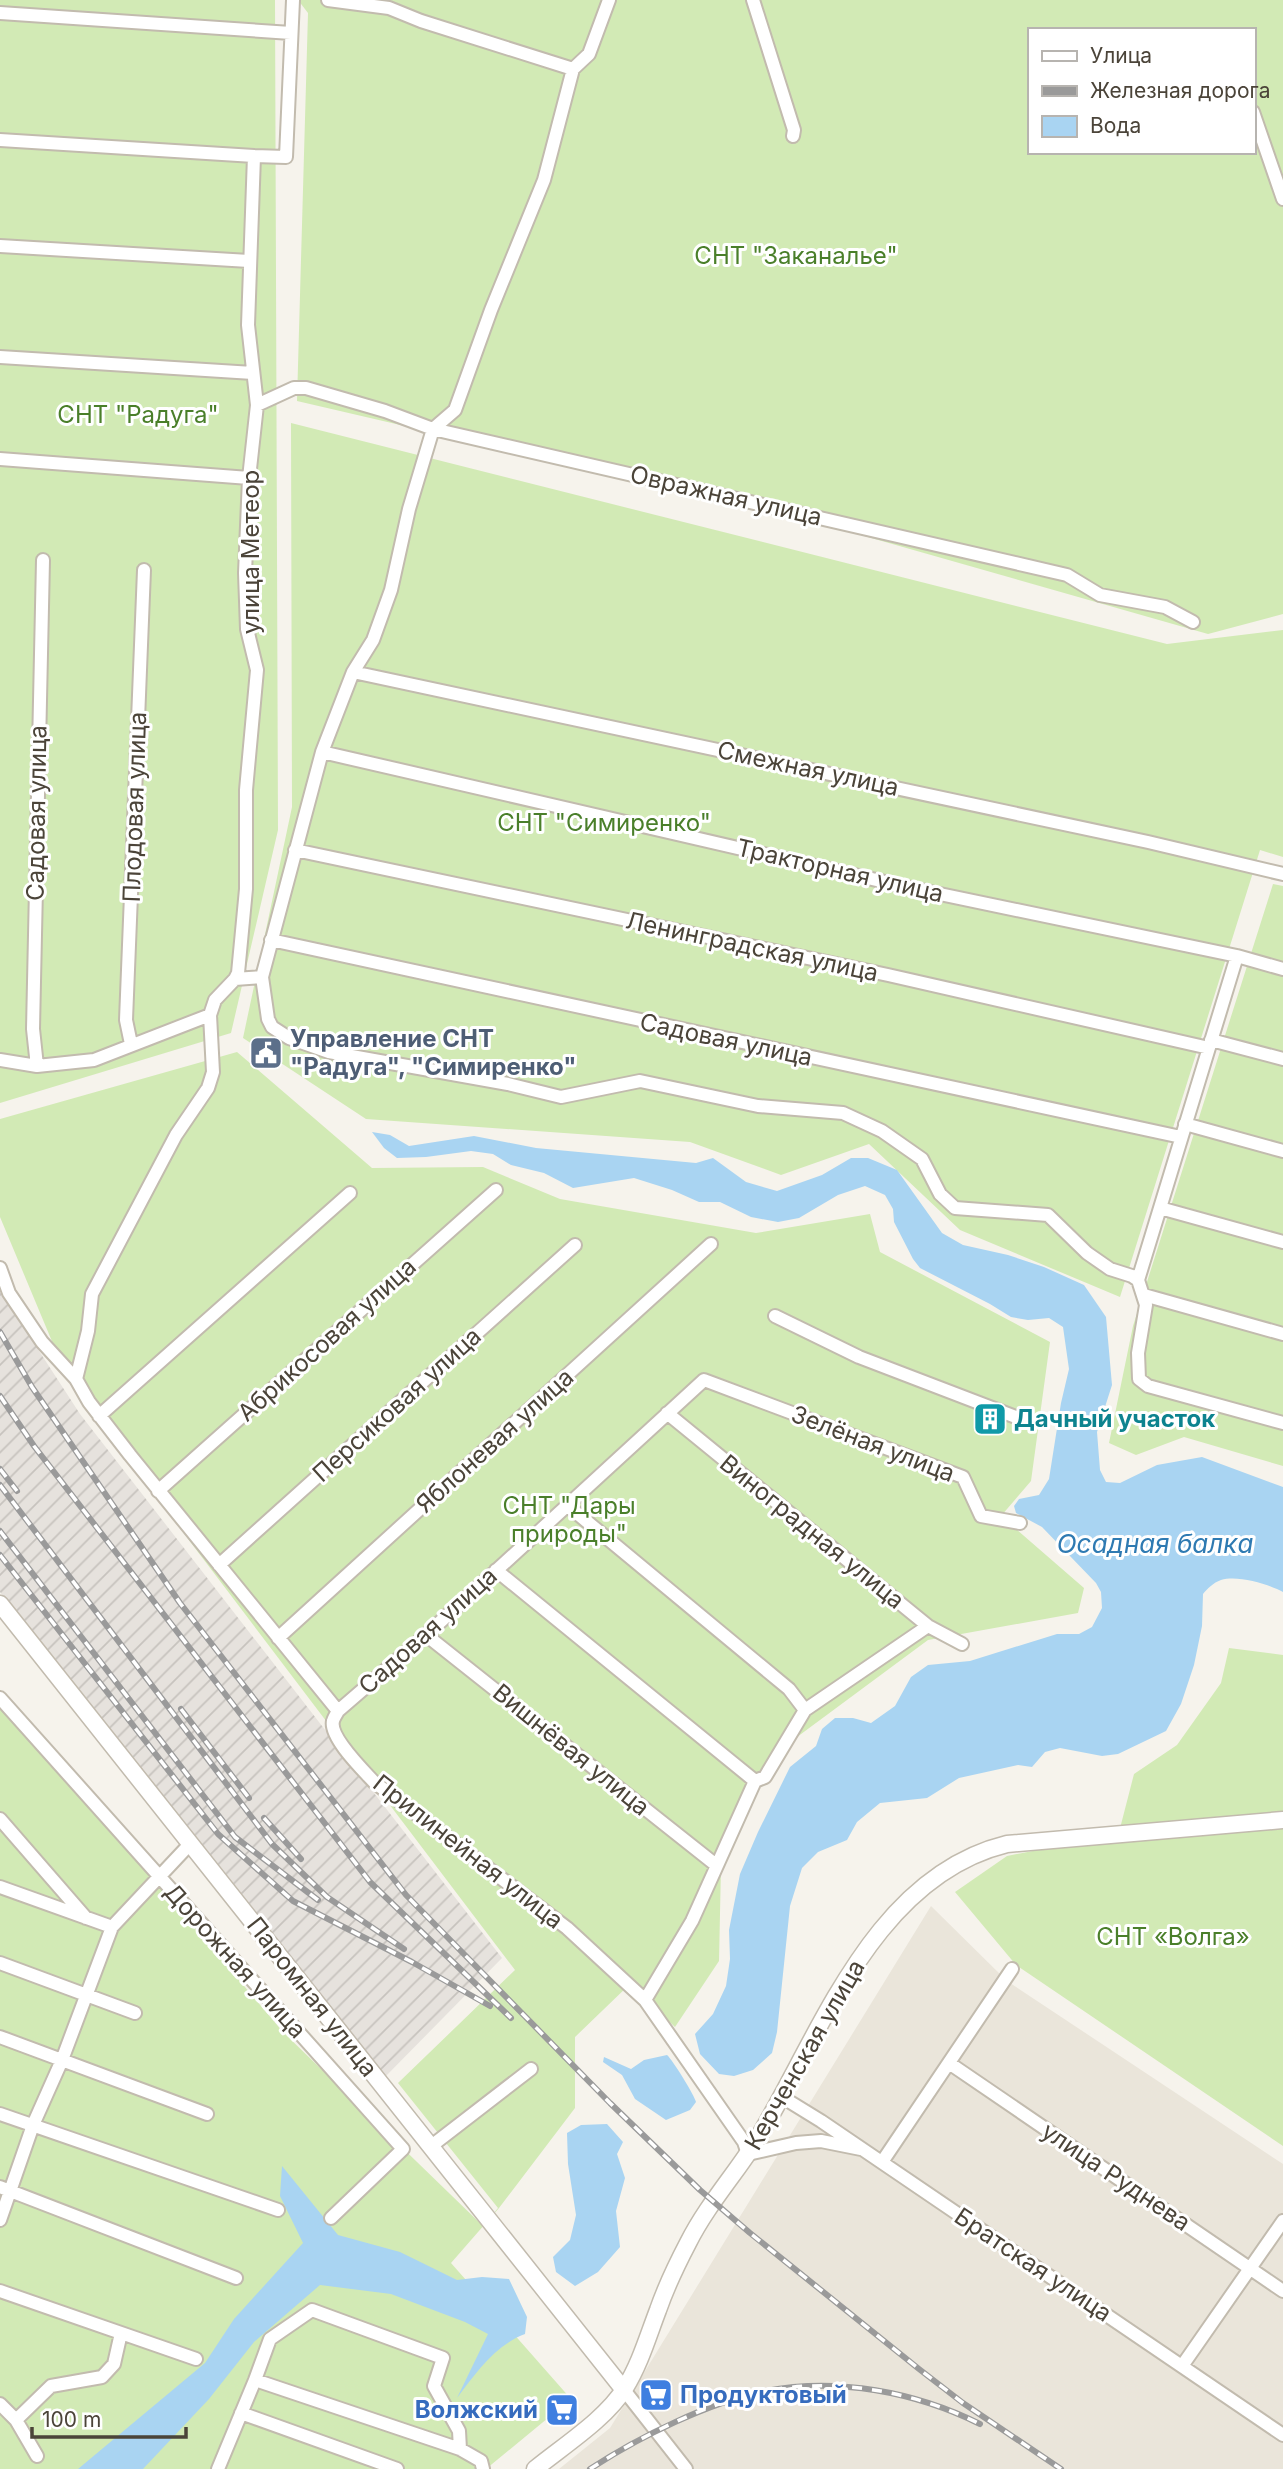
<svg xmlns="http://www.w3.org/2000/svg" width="1283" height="2469" font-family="Inter,sans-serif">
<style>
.residential{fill:#eae5da}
.industrial{fill:url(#industrial-furrows)}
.garden{fill:#d2eab5;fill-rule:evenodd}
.water{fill:#a9d4f2}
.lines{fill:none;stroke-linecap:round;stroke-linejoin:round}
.minor-casing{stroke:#c2bbae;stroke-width:16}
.tertiary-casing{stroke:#c2bbae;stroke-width:19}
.minor{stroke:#fff;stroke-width:12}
.tertiary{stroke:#fff;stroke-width:16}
.rail-casing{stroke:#9a9a9a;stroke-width:6}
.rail{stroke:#fff;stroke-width:3.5;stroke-dasharray:10;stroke-linecap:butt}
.labels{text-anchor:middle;stroke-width:6;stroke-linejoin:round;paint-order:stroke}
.park-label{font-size:24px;fill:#4a7f2a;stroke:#fff}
.street-label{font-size:24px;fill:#4b4439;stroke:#fff}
.service-label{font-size:24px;font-weight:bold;fill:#4e5e75;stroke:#fff;text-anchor:start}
.culture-label{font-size:24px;font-weight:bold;fill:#0d838f;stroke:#fff;text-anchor:start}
.shop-label{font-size:24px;font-weight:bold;fill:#366cbe;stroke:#fff;text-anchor:start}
.water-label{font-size:26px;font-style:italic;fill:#2e7ab2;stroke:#fff}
</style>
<defs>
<pattern id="industrial-furrows" width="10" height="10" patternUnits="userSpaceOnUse" patternTransform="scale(1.75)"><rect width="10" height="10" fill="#e6e2dd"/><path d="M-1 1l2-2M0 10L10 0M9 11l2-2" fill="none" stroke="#c7c3be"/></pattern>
</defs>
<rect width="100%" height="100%" fill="#f6f3ec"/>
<!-- residential -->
<path class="residential" d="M931,1906l76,75 276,183v305h-724l51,-41z"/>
<!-- industrial -->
<path class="industrial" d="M0,1286l4,11 76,117 422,544 -116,118 -386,-484z"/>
<!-- garden -->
<path class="garden" d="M0,0h275l3,830 -47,203 -231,70z
M298,0h985v614l-75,20 -407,-116 -504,-117 11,-388zM1029,30h224v122h-224z
M291,423l876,221 116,-14v227l-23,-7 -140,447 -160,-67 -91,-86 -88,31 -91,-33 -324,-23 -123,-81 49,-231z
M1273,884l10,2v580l-99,-29 -48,18 -27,-12 24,-117z
M237,1052l135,116 111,-1 77,32 196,34 114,-19 10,38 170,90 -19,139 -30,35 83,72 -6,25 -150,27 -135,100 -35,43 -37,83 -2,95 -44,66 -45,-43 -55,53v71l-76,100 -48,55 120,136 -85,70h-486v-779l145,179 138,163 200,194 15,-18 -100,-125 117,-113 -446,-588 -69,-165v-98z
M1229,1648l54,7v491l-267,-181 -61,-73 52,-36 72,-14 38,-2 17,-66 43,-29 44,-62z"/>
<!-- water -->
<path class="water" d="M372,1132l18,3 19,11 65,-10 62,12 160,15 17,-5 33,24 31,9 45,-16 29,-17h17l29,12 45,63 21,12 45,10 36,12 40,18 22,32 6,68 -15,47 3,38 6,12 14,1 37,-18 45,-8 81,30v105c-15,-8 -45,-17 -62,-12 -8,3 -13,8 -18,14l-1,32 -8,39 -13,39 -15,27 -48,23 -16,2 -42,-8 -15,4 -13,15 -14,-2 -59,13 -32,20 -47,5 -23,19 -10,18 -29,12 -16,16 -12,38 -13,126 -5,21 -19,17 -19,6 -15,-2 -19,-20 -5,-20 18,-20 13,-28 4,-27 -1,-29 11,-56 18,-42 32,-65 26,-21 6,-17 13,-11h18l18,5 24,-17 16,-29 17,-12 42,-4 87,-27h22l13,-7 10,-19 -1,-16 -5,-9 -54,-56 -26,-14 -2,-7 5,-7 20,-4 10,-16 12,-76 8,-34 -6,-42 -14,-9 -21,2 -17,-3 -21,-13 -70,-36 -7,-9 -19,-37 -1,-13 -8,-14 -20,-9 -27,9 -39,23 -21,4 -27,-5 -31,-15h-21l-27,-12 -38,-12 -61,10 -29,-15 -33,-8 -18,-11 -22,-3 -45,6 -29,1 -13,-10z
M667,2055c5,4 28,41 29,47l-6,8 -24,10 -31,-21 -13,-24 -19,-13 1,-5 27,12 13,-9z
M607,2124l16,18 -6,12 8,24 -9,33 4,36 -22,25 -23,14 -19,-14 -3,-15 17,-17 6,-25 -8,-51 -1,-31 14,-8z
M282,2166l56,69 62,17 57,28 25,-3 27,2 18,38 -2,17c-30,11 -50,40 -68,64l31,-64 -23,-12 -74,-28 -71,-9 -66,57 -45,57 -66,70h-65l127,-106 29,-44 69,-76 -23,-47z"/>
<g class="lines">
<defs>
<path id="minor" d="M328,0l61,8 32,13 152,48
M609,0l-20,54 -16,15 -29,111 -53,130 -36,100 -22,19 -24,80 -18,81 -18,50 -20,32 -31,80 -60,225 6,42 4,8 17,11 40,14 179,32 53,13 79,-16 118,25 85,7 39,18 40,28 18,35 15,14 93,7 39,38 23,16 22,7 6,4 8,25 -8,48 1,26 9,7 135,37
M753,0l41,130 -1,6
M0,13l291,20
M1253,112l30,87
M0,140l254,16
M0,246l249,15
M0,357l253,16
M257,405l37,-17h12l79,23 48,18 634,146 33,20 65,12 28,15
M0,459l249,19
M353,672l795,170 135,32
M322,752l589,136 326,68 46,13
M295,850l593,125 321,73
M271,940l910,197
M235,979l3,-6 8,-84v-99l11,-120 -10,-41 -2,-56 4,-95 8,-73 -9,-80 6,-169 32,1 7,-157
M1211,1040l72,19
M131,1044l-5,-24 18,-450
M0,1060l37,6 57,-6 116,-45 5,-15 20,-21 27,-2
M37,1066l-4,-37 10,-469
M1185,1124l98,27
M1160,1208l123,34
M0,1268l9,25 33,49 34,37 13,23 41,53 208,256c-1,2 -5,8 -5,10 -4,16 30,49 41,61l193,146 78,72 99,142 4,12 48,-11 25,-2 40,8
M1138,1280l99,-324
M1144,1295l139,39
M775,1316l84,41 162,62
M76,1379l12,-48 4,-37 84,-159 32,-47 5,-16 -3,-57
M667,1413l261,213 34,18
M99,1416l251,-223
M158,1491l338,-301
M567,1505l222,184 16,21
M219,1565l356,-320
M496,1570l259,211
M426,1635l290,230
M278,1638l433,-394
M0,1698l403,451 -72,69
M338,1711l88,-76 278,-255 259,97 18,39 39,7
M0,1819l86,99
M0,1887l112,40
M0,1963l135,50
M645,2000l47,-79 63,-140 10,-4 40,-67 123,-84
M0,2037l207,77
M949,2063l334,228
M782,2097l39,24 462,314
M0,2114l278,96
M430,2147l101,-78
M882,2162l130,-193
M0,2187l236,91
M0,2220l33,-95 29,-65 50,-133 78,-83
M0,2291l196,68
M1182,2366l101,-145
M255,2380l205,69 21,12 2,8
M624,2390l62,79
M0,2404l16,16 35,-34 51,-9 12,-13 7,-31
M241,2413l156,56
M16,2420l21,36
M218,2469l37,-89 15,-41 42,-29 131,48 -9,28 25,45 1,18"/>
<path id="tertiary" d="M0,1604l624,786
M535,2469c28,-23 71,-50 90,-81 15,-24 23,-52 33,-78 8,-23 19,-46 30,-67 20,-40 51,-73 73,-110 62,-105 115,-257 246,-289l276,-24"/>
</defs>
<!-- minor casing -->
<use href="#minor" class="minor-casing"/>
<!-- tertiary casing -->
<use href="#tertiary" class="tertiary-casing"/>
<!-- minor -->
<use href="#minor" class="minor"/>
<!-- tertiary -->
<use href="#tertiary" class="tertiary"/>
<defs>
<path id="rail" d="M0,1332l32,55 148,216 226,292 204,208 90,87 50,43 169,136 44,34 98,66
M0,1396l34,50 336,436 141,136
M0,1469l17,22
M0,1485l272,359 55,53 77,52
M0,1531l235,306 83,63
M0,1555l218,279 75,67 119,61 78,44
M181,1709l68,89
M264,1818l37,41
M590,2469c49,-32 119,-67 176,-78 71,-14 150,1 214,33"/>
</defs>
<!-- rail casing -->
<use href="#rail" class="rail-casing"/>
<!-- rail -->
<use href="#rail" class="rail"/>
</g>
<!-- icons -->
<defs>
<symbol id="civic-square" viewBox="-11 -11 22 22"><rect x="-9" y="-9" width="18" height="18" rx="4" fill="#5c6f8a" stroke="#fff"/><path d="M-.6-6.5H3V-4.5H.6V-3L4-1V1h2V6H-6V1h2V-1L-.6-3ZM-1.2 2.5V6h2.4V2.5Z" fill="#fff"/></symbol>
<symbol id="building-square" viewBox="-11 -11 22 22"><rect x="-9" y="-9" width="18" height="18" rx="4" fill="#0f9aa8" stroke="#fff"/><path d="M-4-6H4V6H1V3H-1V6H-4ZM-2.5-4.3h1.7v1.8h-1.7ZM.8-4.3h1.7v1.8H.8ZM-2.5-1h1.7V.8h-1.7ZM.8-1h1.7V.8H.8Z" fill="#fff"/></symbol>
<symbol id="supermarket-square" viewBox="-11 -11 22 22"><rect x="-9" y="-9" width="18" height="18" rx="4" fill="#3f7fe0" stroke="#fff"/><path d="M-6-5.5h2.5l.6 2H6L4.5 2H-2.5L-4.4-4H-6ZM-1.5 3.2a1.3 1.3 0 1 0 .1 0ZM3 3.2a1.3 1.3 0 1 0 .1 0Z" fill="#fff"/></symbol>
</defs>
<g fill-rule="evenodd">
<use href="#civic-square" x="247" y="1034" width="38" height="38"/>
<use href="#building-square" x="971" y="1400" width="38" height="38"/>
<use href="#supermarket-square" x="637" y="2376" width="38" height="38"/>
<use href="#supermarket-square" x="543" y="2391" width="38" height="38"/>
</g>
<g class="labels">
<!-- park labels -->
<g class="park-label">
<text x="796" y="264">СНТ "Заканалье"</text>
<text x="138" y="423">СНТ "Радуга"</text>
<text x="604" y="831">СНТ "Симиренко"</text>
<text x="569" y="1514">СНТ "Дары<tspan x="569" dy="28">природы"</tspan></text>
<text x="1173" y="1945">СНТ «Волга»</text>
</g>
<!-- street labels -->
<g class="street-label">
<text transform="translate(726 496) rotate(13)" y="8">Овражная улица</text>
<text transform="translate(251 552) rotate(-90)" y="8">улица Метеор</text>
<text transform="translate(808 769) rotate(12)" y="8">Смежная улица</text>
<text transform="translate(135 807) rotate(-88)" y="8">Плодовая улица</text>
<text transform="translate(37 813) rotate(-89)" y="8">Садовая улица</text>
<text transform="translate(840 871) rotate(13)" y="8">Тракторная улица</text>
<text transform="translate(752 947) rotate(12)" y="8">Ленинградская улица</text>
<text transform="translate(726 1040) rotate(12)" y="8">Садовая улица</text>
<text transform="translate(327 1340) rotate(-42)" y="8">Абрикосовая улица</text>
<text transform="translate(397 1405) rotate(-42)" y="8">Персиковая улица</text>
<text transform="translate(495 1441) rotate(-42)" y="8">Яблоневая улица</text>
<text transform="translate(873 1444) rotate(21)" y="8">Зелёная улица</text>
<text transform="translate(812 1532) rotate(39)" y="8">Виноградная улица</text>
<text transform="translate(428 1631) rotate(-42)" y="8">Садовая улица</text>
<text transform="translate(571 1750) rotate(39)" y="8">Вишнёвая улица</text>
<text transform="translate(468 1852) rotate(38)" y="8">Прилинейная улица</text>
<text transform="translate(235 1961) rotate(48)" y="8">Дорожная улица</text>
<text transform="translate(312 1997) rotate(52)" y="8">Паромная улица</text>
<text transform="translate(805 2055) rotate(-60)" y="8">Керченская улица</text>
<text transform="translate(1116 2177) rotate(34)" y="8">улица Руднева</text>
<text transform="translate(1033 2265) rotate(34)" y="8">Братская улица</text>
</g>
<!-- service labels -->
<g class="service-label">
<text x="290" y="1047">Управление СНТ<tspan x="290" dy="28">"Радуга", "Симиренко"</tspan></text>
</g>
<!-- culture labels -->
<g class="culture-label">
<text x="1014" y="1427">Дачный участок</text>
</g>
<!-- shop labels -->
<g class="shop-label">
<text x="680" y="2403">Продуктовый</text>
<text x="538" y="2418" text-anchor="end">Волжский</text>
</g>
<!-- water labels -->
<g class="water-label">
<text x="1155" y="1553">Осадная балка</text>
</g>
</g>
<!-- legend -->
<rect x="1028" y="28" width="228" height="126" fill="#ffffff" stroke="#b7b4b0" stroke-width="2"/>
<rect x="1042" y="51" width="35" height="10" fill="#ffffff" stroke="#b7b4b0" stroke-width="2"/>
<text x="1090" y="63" font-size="21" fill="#4b4439">Улица</text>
<rect x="1042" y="86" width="35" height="10" fill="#9a9a9a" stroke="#b7b4b0" stroke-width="2"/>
<text x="1090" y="98" font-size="21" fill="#4b4439">Железная дорога</text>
<rect x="1042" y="116" width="35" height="21" fill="#a9d4f2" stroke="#b7b4b0" stroke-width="2"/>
<text x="1090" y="133" font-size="21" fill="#4b4439">Вода</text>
<!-- scale -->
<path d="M32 2427v10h154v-10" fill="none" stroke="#4b4439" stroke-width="3.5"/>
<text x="42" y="2427" font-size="21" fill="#4b4439" stroke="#ffffff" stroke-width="5" paint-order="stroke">100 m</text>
</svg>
